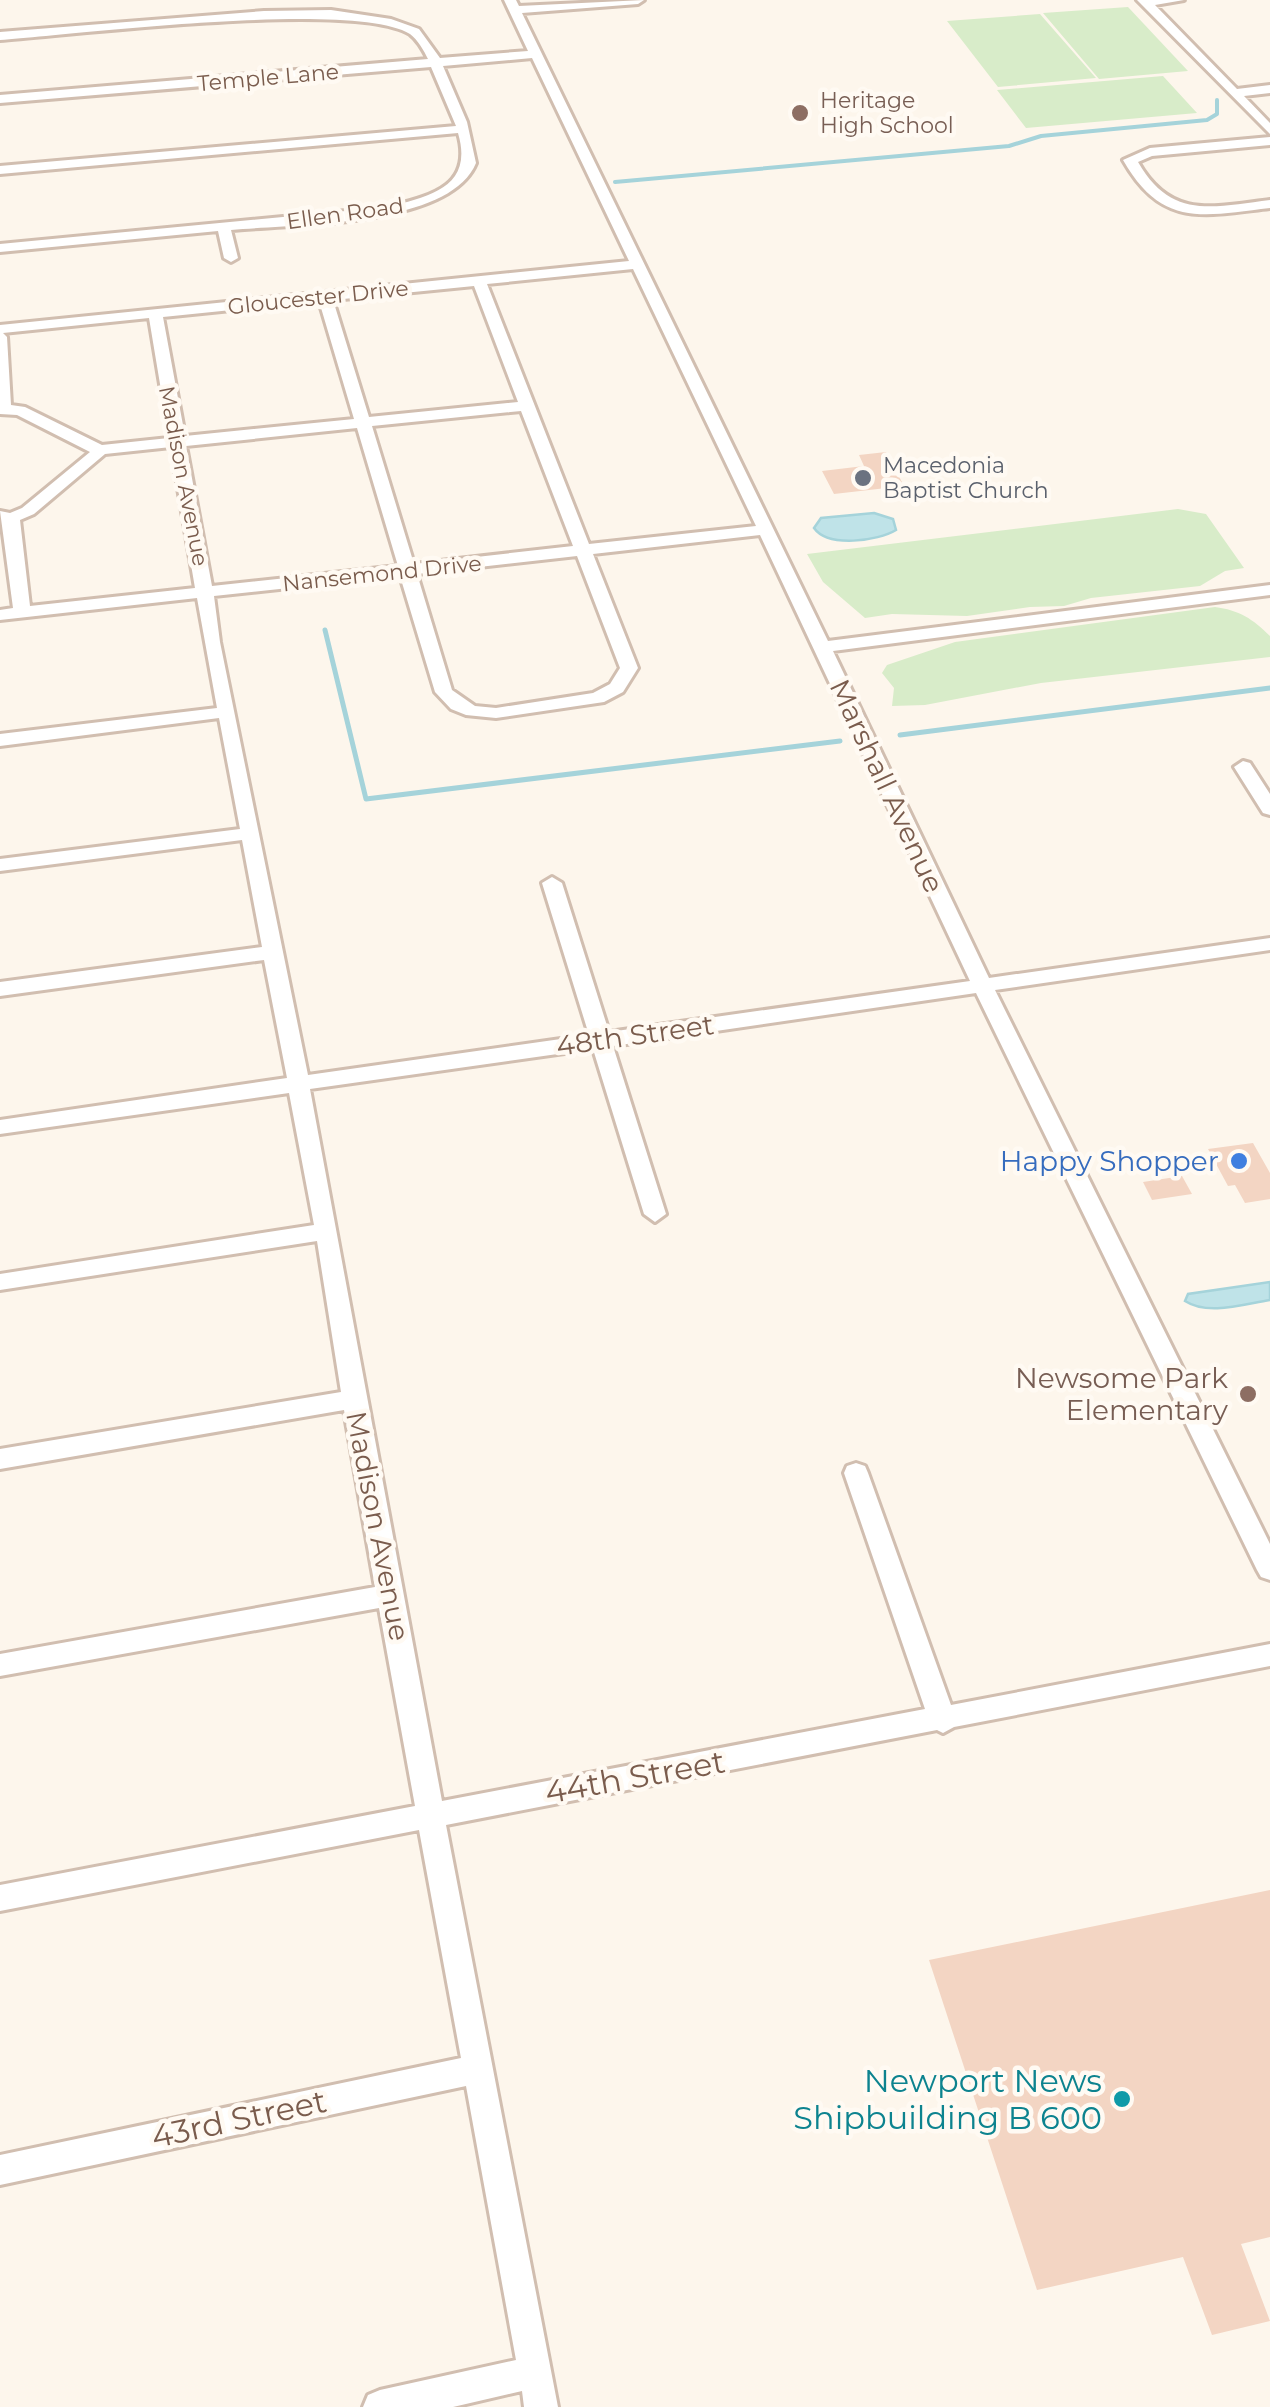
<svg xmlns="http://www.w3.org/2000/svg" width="1270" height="2407" font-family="Montserrat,sans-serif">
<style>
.green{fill:#d8ecc9}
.water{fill:#bfe3e8;stroke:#a5d3da;stroke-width:2.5}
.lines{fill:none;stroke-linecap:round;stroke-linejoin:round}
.stream-far1{stroke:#a5d3da;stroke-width:4}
.stream{stroke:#a5d3da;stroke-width:5}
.building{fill:#f3d5c3}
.minor-casing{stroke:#d1beb0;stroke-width:6}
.minor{fill:#fff;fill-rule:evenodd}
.education-dot{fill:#8d6e63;stroke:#fffaf3;stroke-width:4}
.worship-dot{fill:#6b7280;stroke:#fffaf3;stroke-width:4}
.shop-dot{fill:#3f7fe0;stroke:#fffaf3;stroke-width:4}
.culture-dot{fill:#0f9aa8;stroke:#fffaf3;stroke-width:4}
.labels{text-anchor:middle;stroke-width:9;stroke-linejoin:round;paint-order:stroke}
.far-street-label{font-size:22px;fill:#7a5c4d;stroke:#fffaf3}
.far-education-label{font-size:22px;fill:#785e54;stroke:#fffaf3;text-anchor:start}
.far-worship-label{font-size:22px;fill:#5b616d;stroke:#fffaf3;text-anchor:start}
.street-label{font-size:28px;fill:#7a5c4d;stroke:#fffaf3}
.shop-label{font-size:28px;fill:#366cbe;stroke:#fffaf3;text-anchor:end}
.education-label{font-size:28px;fill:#785e54;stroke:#fffaf3;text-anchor:end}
.near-street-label{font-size:32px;fill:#7a5c4d;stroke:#fffaf3}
.near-culture-label{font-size:32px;fill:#0d838f;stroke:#fffaf3;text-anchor:end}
</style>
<rect width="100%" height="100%" fill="#fdf6ec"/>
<!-- green -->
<path class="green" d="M1128,7l60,64 -89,8 -56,-66z
M1040,14l56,64 -98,9 -51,-66z
M1163,76l34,37 -171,15 -29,-38z
M1178,509l28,5 38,54 -19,3 -25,15 -109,12 -27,8 -34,1 -63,9 -75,-2 -27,4 -42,-36 -16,-28z
M1215,607c24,3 38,12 55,29v21l-229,26 -116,22 -33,1 2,-18 -12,-15 5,-8 68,-23z"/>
<!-- water -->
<path class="water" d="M874,513l19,6 3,11c-18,11 -68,18 -82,-2l7,-10z
M1270,1282v18c-26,4 -62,16 -85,1l3,-7z"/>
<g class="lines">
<!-- stream-far1 -->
<path class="stream-far1" d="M615,182l394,-36 32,-10 166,-16 10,-6v-14"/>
<!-- stream -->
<path class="stream" d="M325,630l41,169 474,-58
M900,735l370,-47"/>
</g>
<!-- building -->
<path class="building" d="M886,452l18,34 -70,8 -12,-23 42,-5 -5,-11z
M1253,1143l17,30v26l-25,4 -10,-18 -7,1 -20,-37z
M1182,1176l10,18 -40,6 -9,-18z
M1270,1890v347l-29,7 29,77 -58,14 -29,-78 -146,33 -108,-330z"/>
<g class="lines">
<defs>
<path id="minor" d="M504,0h12l3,6 125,-6 -6,4 -116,9 306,628 442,-56v10l-437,56 156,327 281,-40v12l-275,40 275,554v36l-9,-3 -4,-7 -281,-577 -363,53 53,168 -11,8 -11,-8 -51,-165 -283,40 132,712 483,-92 -81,-236 3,-7 9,-3 9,3 3,7 83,232 319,-61v22l-316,61 -11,6 -6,-3 -491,95 112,582h-34l-2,-16 -69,16h-90l5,-12 12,-5 136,-30 -50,-274 -466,99v-30l461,-97 -42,-228 -419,81v-26l415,-79 -36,-198 -379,68v-22l375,-67 -31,-177 -344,59v-20l341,-57 -24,-151 -317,49v-16l314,-49 -25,-132 -289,41v-14l287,-42 -23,-118 -264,36v-14l262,-35 -20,-107 -242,31v-12l240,-30 -21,-111 -219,28v-12l217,-26 -20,-110 -197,22v-10l13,-2 -13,-97 10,2 12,-5 68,-56 -73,-37 -17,-1v-89l629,-64 -97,-203 -89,8 24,56 9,41c-26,64 -183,61 -245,67l7,28 -7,4 -7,-4 -6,-27 -218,21v-8l388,-37c42,-11 86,-20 70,-74l-458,41v-8l456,-40 -25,-59 -431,36v-8l428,-36c-4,-8 -10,-19 -18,-25 -57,-34 -330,0 -410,6v-8l264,-21 67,-1 60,9 28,10 21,29 88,-7zM633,269l123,257 -167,18 -102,-260zM474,286l44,116 -149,15 -36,-117zM319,301l35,118 -169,17 -22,-119zM149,318l20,120 -67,7 -77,-38 -14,-2 -4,-68 -4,-4zM521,411l52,135 -159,18 -42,-138zM357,428l41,138 -186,20 -26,-140zM171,447l24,141 -165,18 -10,-86 14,-6 71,-60zM760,535l210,446 -361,51 -47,-149 -10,-6 -10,6 47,152 -281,40 -88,-433 -6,-46 186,-20 35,116 16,17 15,6 30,3 108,-16 19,-10 15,-24 -45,-114zM577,556l43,112 -10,16 -17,9 -97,15 -21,-2 -23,-16 -35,-116z
M1137,0h47l-29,5 82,84 33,-4v8l-26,3 26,27v11z
M1270,137v8l-118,11 -14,6c33,58 75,45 132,38v8c-68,8 -108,20 -147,-48l27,-12z
M1243,761l7,2 20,31v21l-7,-2 -29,-46z"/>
</defs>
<!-- minor casing -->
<use href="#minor" class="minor-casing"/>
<!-- minor -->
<use href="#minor" class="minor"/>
</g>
<!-- markers -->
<g class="education-dot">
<circle cx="800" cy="113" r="10"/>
<circle cx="1248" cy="1394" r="10"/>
</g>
<circle class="worship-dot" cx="863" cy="478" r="10"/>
<circle class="shop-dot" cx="1239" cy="1161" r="10"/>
<circle class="culture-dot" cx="1122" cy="2099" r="10"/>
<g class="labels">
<!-- far-street labels -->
<g class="far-street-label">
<text transform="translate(268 77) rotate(-5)" y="8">Temple Lane</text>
<text transform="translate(345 213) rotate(-8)" y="8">Ellen Road</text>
<text transform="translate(318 297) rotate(-6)" y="8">Gloucester Drive</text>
<text transform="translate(184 476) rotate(79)" y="8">Madison Avenue</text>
<text transform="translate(382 573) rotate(-6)" y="8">Nansemond Drive</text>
</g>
<!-- far-education labels -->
<g class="far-education-label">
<text x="820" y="108">Heritage<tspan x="820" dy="25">High School</tspan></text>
</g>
<!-- far-worship labels -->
<g class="far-worship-label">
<text x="883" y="473">Macedonia<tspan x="883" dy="25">Baptist Church</tspan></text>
</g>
<!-- street labels -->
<g class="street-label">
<text transform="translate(887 786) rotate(65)" y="10">Marshall Avenue</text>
<text transform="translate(635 1035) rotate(-8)" y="10">48th Street</text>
<text transform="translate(378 1526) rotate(79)" y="10">Madison Avenue</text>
</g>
<!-- shop labels -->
<g class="shop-label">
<text x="1219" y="1171">Happy Shopper</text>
</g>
<!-- education labels -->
<g class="education-label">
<text x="1228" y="1388">Newsome Park<tspan x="1228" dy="32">Elementary</tspan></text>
</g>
<!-- near-street labels -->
<g class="near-street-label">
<text transform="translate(635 1777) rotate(-10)" y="11">44th Street</text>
<text transform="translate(239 2119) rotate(-12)" y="11">43rd Street</text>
</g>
<!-- near-culture labels -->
<g class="near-culture-label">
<text x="1102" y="2092">Newport News<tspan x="1102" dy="37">Shipbuilding B 600</tspan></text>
</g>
</g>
</svg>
